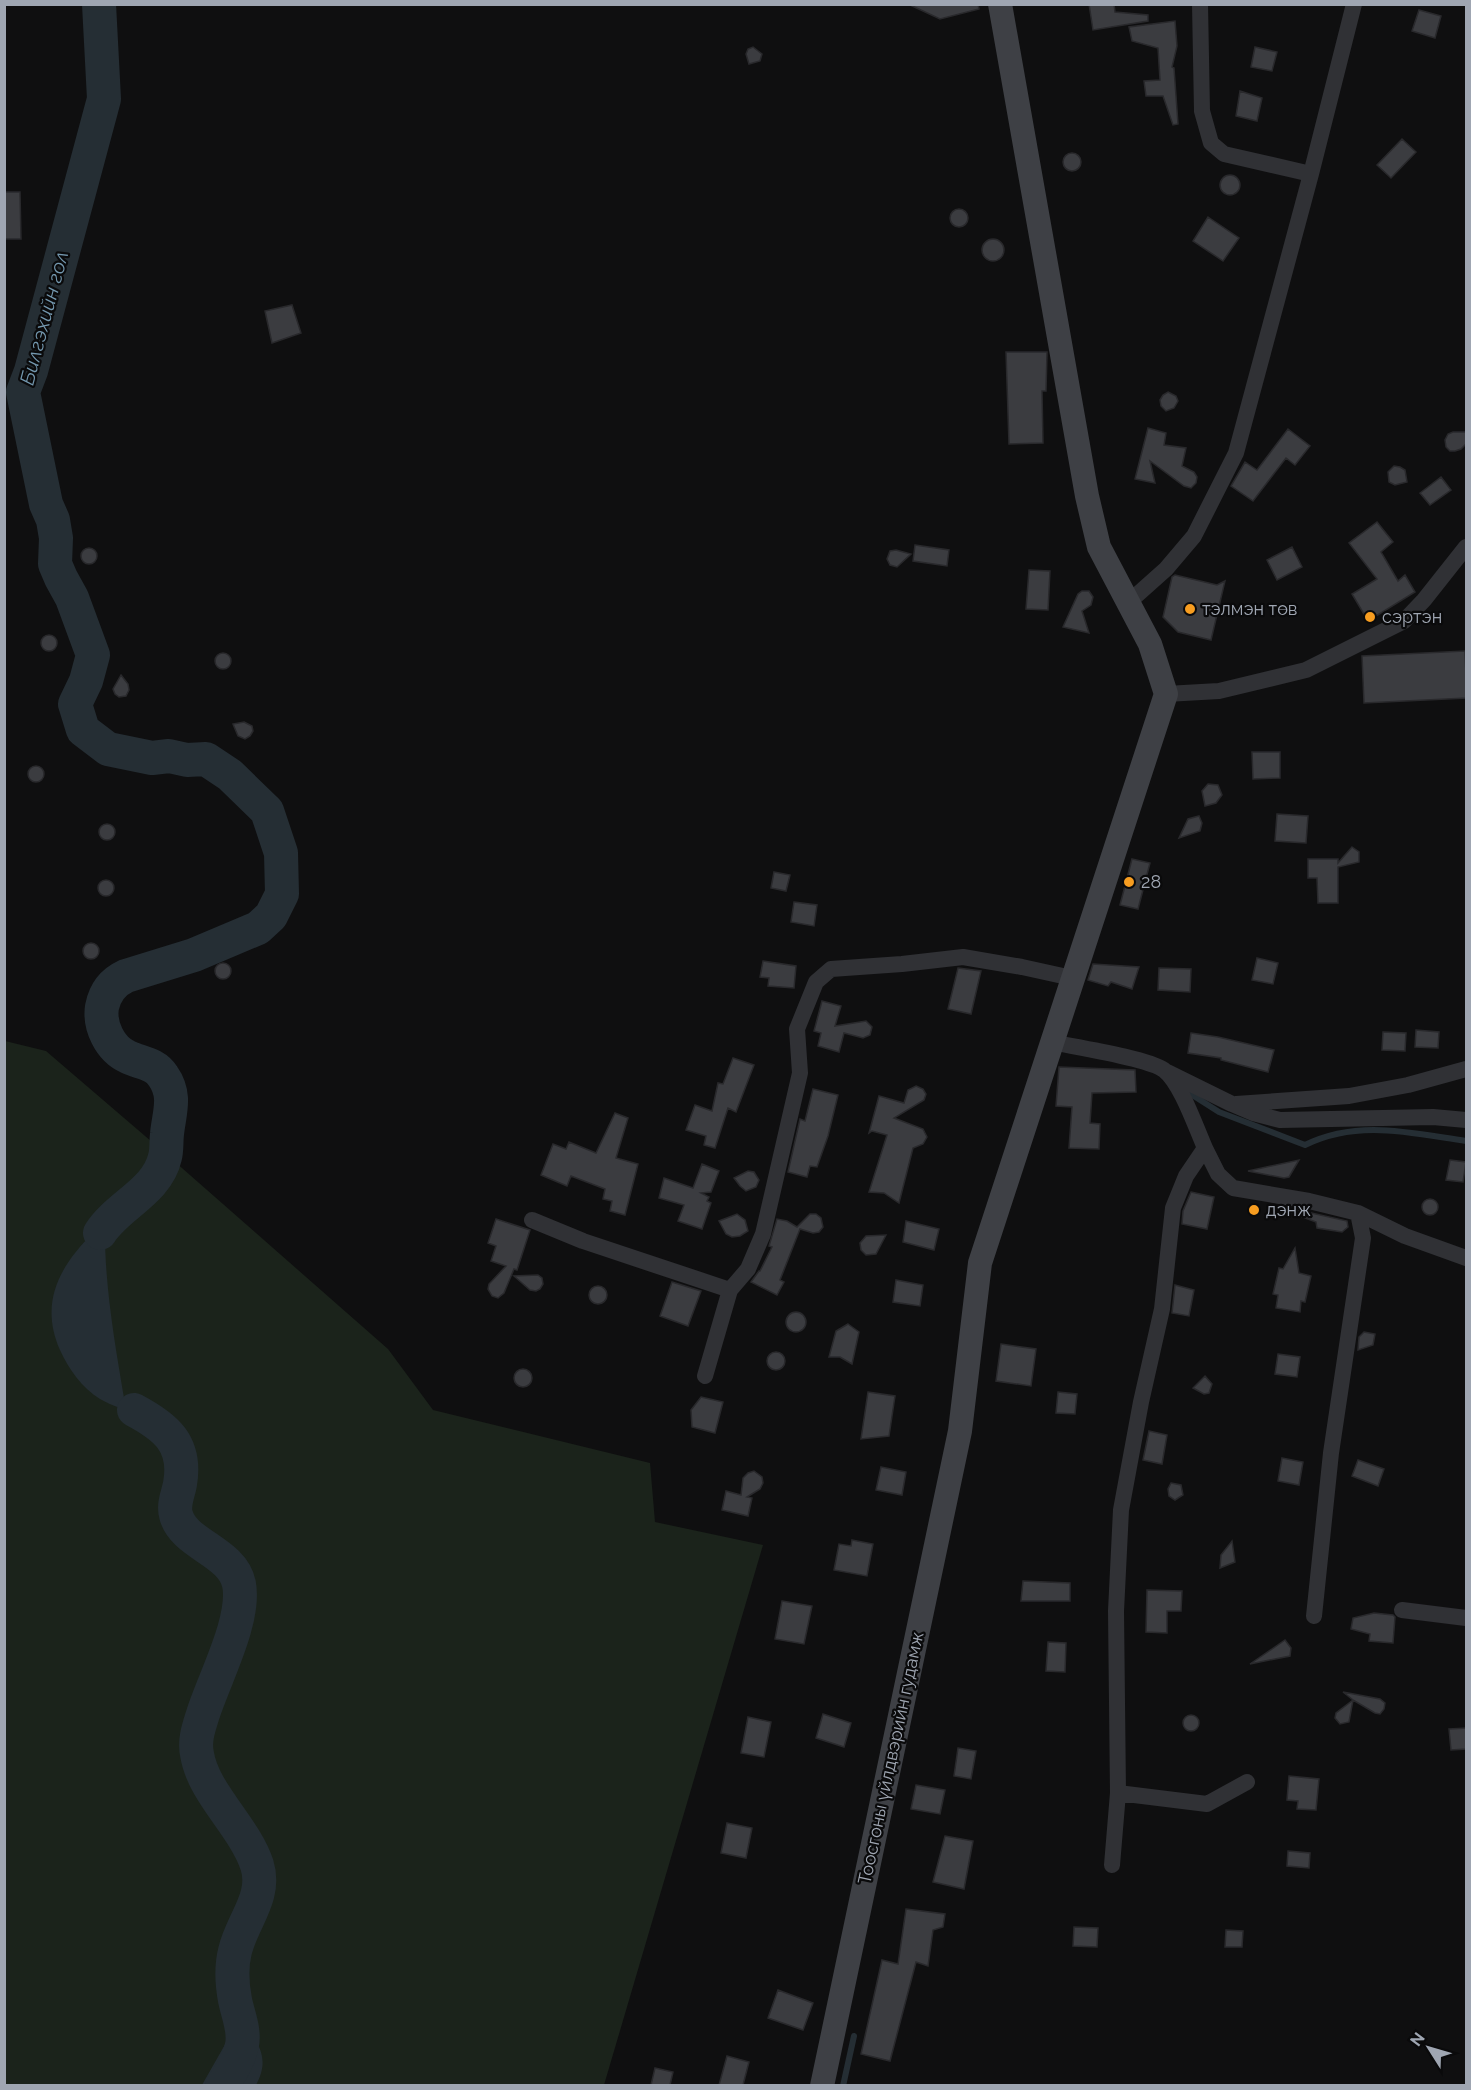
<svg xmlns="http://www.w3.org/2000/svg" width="1471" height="2090" font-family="Raleway,sans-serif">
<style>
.green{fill:#1b231b}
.water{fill:#252e34}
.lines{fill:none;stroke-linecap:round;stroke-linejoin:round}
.stream{stroke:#252e34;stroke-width:6}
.river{stroke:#252e34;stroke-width:34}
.building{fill:#3b3c40;stroke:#29292c;stroke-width:1.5}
.street{stroke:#303135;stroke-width:16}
.secondary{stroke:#3e4045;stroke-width:24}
.poi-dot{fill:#f79d20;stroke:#0a0a0b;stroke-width:2}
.labels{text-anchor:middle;stroke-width:4.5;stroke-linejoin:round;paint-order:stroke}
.poi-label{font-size:18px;fill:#9fa6b2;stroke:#0a0a0b;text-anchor:start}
.street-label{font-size:18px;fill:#9fa6b2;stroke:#0a0a0b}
.water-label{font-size:20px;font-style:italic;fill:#7498af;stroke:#0a0a0b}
</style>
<rect width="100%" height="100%" fill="#0f0f10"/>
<!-- green -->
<path class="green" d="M5,1041l41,10 120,103 222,195 45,61 217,53 5,59 108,23 -159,540 -599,1z"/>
<!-- water -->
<path class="water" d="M132,1198l5,4 -32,31c0,55 10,111 19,165 8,15 38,17 51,39l-5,2c-14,-24 -48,-27 -70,-40 -18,-11 -32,-31 -40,-49 -30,-68 26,-112 72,-152z
M232,1997l5,1c4,8 7,17 11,26 11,23 22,35 8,61h-54l33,-58 1,-9z"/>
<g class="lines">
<!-- stream -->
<path class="stream" d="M1186,1091l33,21 86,33c53,-26 106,-12 161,-4
M843,2086l11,-50"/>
<!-- river -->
<path class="river" d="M99,4l5,95 -73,272 -8,21 23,112 7,16 3,18 -1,26 6,14 11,20 21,57 -7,26 -11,23 8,26 25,19 44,9 17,-2 18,4 19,-1 24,16 37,36 14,42 1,41 -11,22 -13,12 -64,27 -68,21c-13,6 -21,16 -24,31 -3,19 8,42 26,50 12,6 27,6 35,19 14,20 6,37 4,58 -1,8 0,16 -2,23 -8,35 -47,48 -65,76
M134,1410c32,17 53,34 46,74 -2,11 -7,20 -4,31 8,30 56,36 63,69 7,36 -25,95 -36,130 -4,13 -9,26 -6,40 6,39 47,72 60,111 10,32 -15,56 -22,86 -4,16 -3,33 0,49 3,15 10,30 7,45 -3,15 -12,28 -20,41"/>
</g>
<!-- building -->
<path class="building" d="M908,4h70l1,5 -39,10z
M1089,4h25l1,8 33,3v6l-55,9z
M1419,10l22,6 -6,22 -23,-7z
M1175,21l2,25 -5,21 2,1 4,56 -5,1 -10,-29h-17l-2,-15 16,-1 -2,-32 -26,-7 -3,-14z
M753,47l9,7 -2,7 -11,3 -3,-10 2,-5z
M1255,47l22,5 -5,19 -21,-4z
M1240,91l22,7 -5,23 -21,-5z
M1402,139l14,13 -25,26 -14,-13z
M1063 162a9 9 0 1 1 18 0a9 9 0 1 1-18 0Z
M1220 185a10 10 0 1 1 20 0a10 10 0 1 1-20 0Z
M4,192h16l1,47h-17z
M950 218a9 9 0 1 1 18 0a9 9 0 1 1-18 0Z
M1208,217l31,21 -16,23 -30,-20z
M982 250a11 11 0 1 1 22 0a11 11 0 1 1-22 0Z
M292,305l9,28 -29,10 -7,-32z
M1006,352h41l-1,39h-4l1,52 -34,1z
M1168,392l8,4 2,5 -4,7 -8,3 -5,-5 -1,-6 3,-5z
M1148,428l18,5 -2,12 22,3 -4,18 12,6 3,5 -1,6 -5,5 -7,-2 -34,-25 5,22 -20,-4z
M1288,429l22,17 -15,19 -9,-7 -33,43 -22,-15 14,-24 12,8z
M1453,432h14v11l-6,6 -6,2h-5l-4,-4 -1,-7 3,-6z
M1394,466l6,1 5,3 2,12 -12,3 -6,-3 -1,-10z
M1441,477l10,13 -21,15 -10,-12z
M1377,522l16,20 -12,10 17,29 7,-6 10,17 -47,29 -16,-27 25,-15 -28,-36z
M915,545l34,5 -2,16 -34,-5z
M1292,547l10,20 -25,13 -10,-20z
M81 556a8 8 0 1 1 16 0a8 8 0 1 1-16 0Z
M896,550l15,4 -14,13 -7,-2 -3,-6 3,-8z
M1029,570l21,1 -2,39 -22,-1z
M1175,575l42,10 8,-4 -14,59 -33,-8 -15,-15 9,-40z
M1082,591h7l4,6 -2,8 -9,6 7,22 -26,-6 15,-33z
M41 643a8 8 0 1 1 16 0a8 8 0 1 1-16 0Z
M1465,651l2,47 -103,5 -2,-47z
M215 661a8 8 0 1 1 16 0a8 8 0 1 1-16 0Z
M121,675l7,9 1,6 -3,6 -7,1 -4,-3 -2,-5z
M244,722l8,4 1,5 -3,5 -5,3 -7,-3 -5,-12z
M1252,752h28v26l-27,1z
M28 774a8 8 0 1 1 16 0a8 8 0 1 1-16 0Z
M1208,784l10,1 4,10 -6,8 -11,3 -3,-15z
M1277,814l31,2 -2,27 -31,-2z
M1199,816l3,7 -2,8 -21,7 9,-19z
M99 832a8 8 0 1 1 16 0a8 8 0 1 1-16 0Z
M1352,847l7,5v10l-21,5v36h-20l-1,-25h-9v-19h30v4z
M1132,859l18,4 -12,46 -18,-4z
M774,872l16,3 -4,16 -15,-3z
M98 888a8 8 0 1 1 16 0a8 8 0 1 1-16 0Z
M794,902l23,3 -3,21 -23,-4z
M83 951a8 8 0 1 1 16 0a8 8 0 1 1-16 0Z
M1257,958l21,5 -5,21 -21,-4z
M763,961l33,5 -2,22 -26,-2 1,-8 -9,-1z
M215 971a8 8 0 1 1 16 0a8 8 0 1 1-16 0Z
M1093,964l46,3 -7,22 -21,-7 -3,4 -20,-6z
M958,968l23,3 -10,43 -23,-5z
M1159,968l32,1 -1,23 -32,-2z
M822,1001l19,5 -6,20 31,-5 6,6 -2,8 -7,3 -19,-5 -5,19 -21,-6 3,-13 -7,-2z
M1416,1030l23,2 -1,16 -23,-1z
M1383,1032l23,1 -1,18 -23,-1z
M1191,1033l27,4 56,13 -6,22 -47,-12v-2l-33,-5z
M733,1058l21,7 -18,47 -8,-4 -13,40 -11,-3 2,-9 -20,-6 9,-25 17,6 6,-28 5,1z
M1059,1067l76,3 1,22 -44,1 -2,30 10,1 -1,25 -30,-1 3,-41 -16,-1z
M916,1086l7,3 3,5 -2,6 -30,18 29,11 4,8 -4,7 -10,4 -14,55 -15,-10 -15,-1 18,-57 -15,-4 -3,2 10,-37 25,7 4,-13z
M813,1089l25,6 -10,41 -11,31 -7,-1 -3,11 -19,-5 12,-53 5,2z
M615,1113l13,5 -12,40 22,6 -13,51 -15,-4 2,-10 -9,-2 2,-10 -34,-13 -4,10 -26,-11 12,-31 13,5 3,-7 27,11z
M1299,1160l-10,17 -5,1 -36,-7z
M1450,1160l16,2 -3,20 -17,-2z
M702,1164l17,7 -8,21 -10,1 8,4 -2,4 4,2 -9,26 -24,-8 6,-16 -25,-7 5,-20 29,10z
M748,1171l6,1 5,8 -3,7 -10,4 -6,-5 -6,-8z
M1191,1192l23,5 -7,32 -25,-5 1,-13z
M1422 1207a8 8 0 1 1 16 0a8 8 0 1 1-16 0Z
M1285,1207l62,14 1,6 -6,5 -25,-4 -1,-6 -32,-12z
M737,1214l8,6 3,11 -8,5 -8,1 -6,-3 -7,-13z
M810,1214h6l5,4 2,9 -4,5 -6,1 -13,-4 -20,51 4,2 -7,13 -26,-13 8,-11h1l12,-24 -3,-1 8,-27 10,2 10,6z
M496,1219l34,11 -13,40 -3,-1 -10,24 -6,5 -6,-2 -4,-7 1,-5 17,-18 -15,-5 5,-15 -8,-3z
M906,1221l33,8 -5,21 -31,-8z
M886,1235l-10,19 -10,1 -5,-5 -1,-7 6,-7z
M1295,1248l4,25 12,3 -6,26 -4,-1 -1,11 -24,-4 2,-13 -5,-1 6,-26 4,1z
M538,1275l4,3 1,6 -3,5 -4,2 -6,-1 -16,-14z
M896,1280l27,5 -3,21 -27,-4z
M672,1282l29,9 -13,35 -28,-10z
M1175,1285l19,5 -5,26 -17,-3z
M589 1295a9 9 0 1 1 18 0a9 9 0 1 1-18 0Z
M786 1322a10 10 0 1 1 20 0a10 10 0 1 1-20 0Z
M848,1324l11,8 -7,32 -12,-7h-11l7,-26z
M1364,1332l11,2 -2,11 -15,5 1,-13z
M1001,1344l35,5 -5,37 -35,-5z
M767 1361a9 9 0 1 1 18 0a9 9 0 1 1-18 0Z
M1278,1354l22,3 -3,20 -22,-3z
M514 1378a9 9 0 1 1 18 0a9 9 0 1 1-18 0Z
M1205,1376l7,8 -3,9 -5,1 -11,-6z
M868,1392l27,4 -6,40 -28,3z
M1058,1392l19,2 -2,20 -19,-1z
M701,1397l22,5 -8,31 -23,-6 -1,-17z
M1149,1431l18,4 -5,29 -19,-4z
M1282,1458l21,4 -4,23 -21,-4z
M1358,1460l26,9 -6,17 -26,-10z
M881,1467l25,5 -4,23 -26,-5z
M754,1471l8,6 1,6 -3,6 -13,8 5,1 -4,18 -26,-6 4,-19 15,4 2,-17 5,-5z
M1171,1483l10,2 2,10 -8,5 -6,-4 -1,-7z
M852,1540l21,4 -6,32 -33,-6 5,-26 12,2z
M1232,1541l3,21 -15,6 1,-13z
M1023,1581l47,2v18h-49z
M1147,1590l35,1 -1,20h-14v22l-21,-1z
M782,1601l30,5 -8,38 -29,-5z
M1374,1613l19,2 2,2 -2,26 -24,-2 1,-7 -19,-5 2,-11z
M1285,1640l6,8 -1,8 -40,8z
M1048,1642l18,1 -1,29 -19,-1z
M1343,1692l37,7 5,4 -1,6 -4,5 -5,-1 -22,-13 -4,22 -9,2 -5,-6 1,-5 17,-13z
M823,1714l28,9 -7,24 -28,-9z
M1183 1723a8 8 0 1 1 16 0a8 8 0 1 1-16 0Z
M748,1717l23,5 -7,35 -23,-4z
M1467,1728v21l-16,1 -2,-21z
M958,1748l18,3 -5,28 -17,-3z
M1289,1776l30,3 -3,31 -19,-1 1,-8 -11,-1z
M916,1785l29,5 -5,24 -29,-5z
M727,1823l25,5 -6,30 -25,-5z
M945,1836l28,5 -9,48 -31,-7z
M1288,1851l22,2 -1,15 -22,-2z
M906,1909l39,5 -2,13 -10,3 -5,36 -12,-4 -26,99 -29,-7 21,-94 16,4z
M1074,1927l24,1 -1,19 -24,-1z
M1226,1930l17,1 -1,16h-17z
M778,1990l35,13 -10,27 -35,-12z
M727,2056l22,6 -6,23h-24z
M655,2068l18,4 -3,13h-19z"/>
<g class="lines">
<!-- street -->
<path class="street" d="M1200,4l2,107 9,32 13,11 87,20
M1129,602l37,-33 28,-33 42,-83 75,-279 43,-170
M1166,694l53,-3 87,-21 98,-49 20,-21 42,-53
M1051,1042c24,5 97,16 113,28 17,13 32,58 41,78l-19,28 -13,32 -11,101 -21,93 -20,108 -5,101 2,182 -6,72
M1167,1072l65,32 21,9 27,7 153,-3 33,3
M1236,1104l113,-8 59,-11 58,-16
M1205,1148l13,26 15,14 76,13 49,12 47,23 61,22
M532,1220l51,21 147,49
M705,1376l25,-86 18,-21 15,-35 37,-161 -3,-44 19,-47 15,-13 71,-5 61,-7 59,10 50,11
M1402,1610l64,8
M1314,1616l17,-163 32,-215 -5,-25
M1118,1793l89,11 40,-22"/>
<!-- secondary -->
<path class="secondary" d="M822,2086l138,-655 20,-168 186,-569 -16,-50 -51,-97 -12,-51 -87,-492"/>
</g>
<!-- markers -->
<g class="poi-dot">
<circle cx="1190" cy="609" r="6"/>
<circle cx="1370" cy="617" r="6"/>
<circle cx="1129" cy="882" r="6"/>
<circle cx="1254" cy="1210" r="6"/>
</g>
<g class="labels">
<!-- poi labels -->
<g class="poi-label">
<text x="1202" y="615">тэлмэн төв</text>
<text x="1382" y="623">сэртэн</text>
<text x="1141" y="888">28</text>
<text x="1266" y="1216">дэнж</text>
</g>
<!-- street labels -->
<g class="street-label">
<text transform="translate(891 1758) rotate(-78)" y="6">Тоосгоны үйлдвэрийн гудамж</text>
</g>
<!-- water labels -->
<g class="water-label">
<text transform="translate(44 318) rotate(-75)" y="7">Билгэхийн гол</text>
</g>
</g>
<!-- border -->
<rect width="1471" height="2090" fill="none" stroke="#9fa6b2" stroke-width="12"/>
<!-- north arrow -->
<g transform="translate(1429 2048) rotate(307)" stroke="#0a0a0b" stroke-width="4.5" paint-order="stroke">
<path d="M0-4.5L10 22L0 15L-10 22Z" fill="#9fa6b2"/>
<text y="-9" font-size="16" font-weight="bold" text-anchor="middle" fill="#9fa6b2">N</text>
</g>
</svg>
